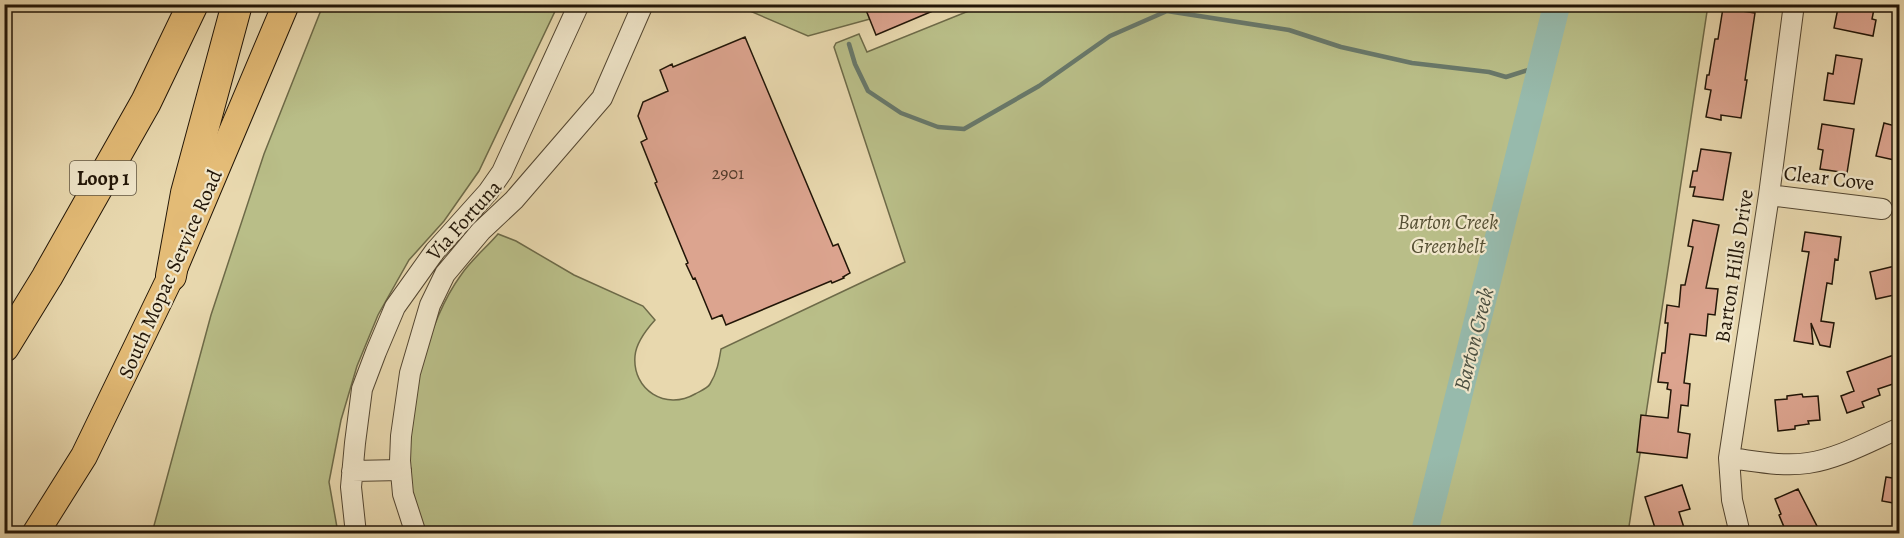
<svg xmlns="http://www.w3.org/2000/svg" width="1904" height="538" font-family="Alegreya,serif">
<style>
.green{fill:#b9be88;stroke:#6d6a48;stroke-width:1.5}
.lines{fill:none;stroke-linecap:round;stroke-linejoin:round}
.stream{stroke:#68786a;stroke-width:4.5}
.river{stroke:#97baac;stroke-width:27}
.building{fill:#dca48f;stroke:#211507;stroke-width:1.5}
.minor-casing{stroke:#534631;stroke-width:22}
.major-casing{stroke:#211507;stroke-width:28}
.highway-casing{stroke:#211507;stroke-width:32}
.minor{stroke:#f0e6ca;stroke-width:20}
.major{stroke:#e4bc77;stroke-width:26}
.highway{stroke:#e4bc77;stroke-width:30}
.labels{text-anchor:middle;stroke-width:4.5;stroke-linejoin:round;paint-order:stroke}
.number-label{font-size:18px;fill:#503929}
.shield{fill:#f0e6ca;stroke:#5f5442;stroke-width:1.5}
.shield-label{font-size:20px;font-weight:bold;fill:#211507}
.street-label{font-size:21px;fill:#211507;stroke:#f0e6ca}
.park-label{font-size:21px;font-style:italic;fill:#565034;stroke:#f0e6ca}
.water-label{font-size:22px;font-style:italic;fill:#4a4f41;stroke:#f0e6ca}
</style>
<rect width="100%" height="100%" fill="#e8d8ae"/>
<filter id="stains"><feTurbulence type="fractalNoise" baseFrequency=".00333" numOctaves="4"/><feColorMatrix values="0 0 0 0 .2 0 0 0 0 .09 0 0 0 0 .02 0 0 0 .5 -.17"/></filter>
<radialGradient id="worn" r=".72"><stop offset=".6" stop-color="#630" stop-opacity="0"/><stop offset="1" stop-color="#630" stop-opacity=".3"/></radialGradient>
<!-- green -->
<path class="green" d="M986,4l722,1 -80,528 -1205,1c-5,-20 -15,-42 -16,-63 -4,-55 21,-151 54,-196 10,-15 25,-27 37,-41l18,7 58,34 69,31 12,14c-9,10 -19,23 -20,36 -3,34 31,55 60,38 5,-3 12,-5 15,-10 7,-11 9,-23 11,-35l184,-87 -71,-215 2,-4 23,-9 8,18z
M323,5h235l-79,166 -35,50 -35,39 -31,55 -21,51 -16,54 -12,62 9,51h-186l59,-218 53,-161z
M736,5h128l6,14 -62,17z"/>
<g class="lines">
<!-- stream -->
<path class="stream" d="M849,44l6,20 13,27 33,22 37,14 26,2 75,-43 71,-50 57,-25 122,19 52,17 71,16 77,9 17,5 35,-11"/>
<!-- river -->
<path class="river" d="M1424,534l133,-530"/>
</g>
<!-- building -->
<path class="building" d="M1847,4h28l-3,15 4,1 -3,16 -39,-8 4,-20 7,2z
M864,5h83l-71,30z
M1723,8l32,5 -10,67h2l-6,38 -20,-3v5l-15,-3 5,-27 -6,-1 2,-14h2l6,-36h3z
M745,37l88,209 5,-2 12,29 -7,4 1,1 -12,5 -1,-2 -105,44 -4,-10 -10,4 -17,-41 -2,1 -7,-15 2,-1 -33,-80 2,-1 -16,-40 6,-3 -9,-23 5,-14 25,-11 -8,-21 12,-6 1,3z
M1836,55l26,4 -8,45 -30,-4 4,-27 5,1z
M1884,123l15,4v34l-23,-5z
M1822,124l32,5 -7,44 -27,-4 3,-19 -5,-1z
M1701,149l30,4 -8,47 -30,-4 2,-9h-5l3,-16h4z
M1693,220l26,5 -13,63 12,1 -3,26 -7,-1 -2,22 -16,-2 -6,49 6,1 -2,22 -7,-1 -3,27 12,2 -3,24 -50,-6 4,-37 27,3 3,-28 -4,-1 1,-6 -10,-1 4,-29h3l3,-30h-3l2,-18 12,2 2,-22h4l8,-38 -5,-1z
M1805,232l36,5 -3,23 -3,-1 -3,25 -5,-1 -6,38 13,2 -4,24 -10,-2 -9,-22 2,21 -19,-3 15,-89 -7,-1z
M1899,265v29l-23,5 -6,-27z
M1899,353v29l-21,7 2,6 -18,7 2,5 -17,6 -6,-17 13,-5 -7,-19z
M1802,394l1,3 15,-1 2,24 -12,1 1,3 -14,2v3l-17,2 -3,-31 12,-1v-3z
M1886,477l13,2v25l-17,-3z
M1682,485l8,24 -11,3 7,22h-29l-12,-37z
M1798,489l21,41 -8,4h-24l-8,-19 2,-1 -6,-15z"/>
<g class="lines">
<defs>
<path id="minor" d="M1769,195l113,14
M1729,458c26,3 53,9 79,5 30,-4 64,-23 92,-35
M352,471l49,-1
M356,534l-5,-47 4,-44 7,-54 14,-37 19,-45 40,-56 53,-59 14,-20 77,-168
M416,534l-13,-40 -3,-33 1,-25 9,-63 20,-68 15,-31 36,-43 33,-31 88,-102 41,-94
M1740,534l-8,-34 -3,-42 40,-263 25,-191"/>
<path id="major" d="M35,534l49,-78 87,-180 115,-272"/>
<path id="highway" d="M171,276l15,-83 51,-189
M4,347l43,-70 99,-175 47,-98"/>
</defs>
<!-- minor casing -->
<use href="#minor" class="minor-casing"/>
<!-- major casing -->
<use href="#major" class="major-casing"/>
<!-- highway casing -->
<use href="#highway" class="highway-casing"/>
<!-- minor -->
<use href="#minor" class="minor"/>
<!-- major -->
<use href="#major" class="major"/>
<!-- highway -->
<use href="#highway" class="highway"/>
</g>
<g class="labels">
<!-- number labels -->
<g class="number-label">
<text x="728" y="179">2901</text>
</g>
<!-- shield labels -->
<rect class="shield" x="70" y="161" width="66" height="34" rx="4.5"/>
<g class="shield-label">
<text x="103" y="185">Loop 1</text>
</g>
<!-- street labels -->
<g class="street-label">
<text transform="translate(1829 178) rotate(7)" y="7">Clear Cove</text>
<text transform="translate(464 220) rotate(-48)" y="7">Via Fortuna</text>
<text transform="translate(1734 266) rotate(-81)" y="7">Barton Hills Drive</text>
<text transform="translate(170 274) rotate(-66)" y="7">South Mopac Service Road</text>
</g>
<!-- park labels -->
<g class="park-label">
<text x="1448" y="229">Barton Creek<tspan x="1448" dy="24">Greenbelt</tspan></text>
</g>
<!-- water labels -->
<g class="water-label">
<text transform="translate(1473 339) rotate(-76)" y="8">Barton Creek</text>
</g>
</g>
<!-- margin -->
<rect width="1904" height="538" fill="none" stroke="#e8d8ae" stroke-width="24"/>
<rect x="6" y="6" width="1892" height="526" fill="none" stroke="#211507" stroke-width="3"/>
<rect x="12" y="12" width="1880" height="514" fill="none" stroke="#211507" stroke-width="1.5"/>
<rect width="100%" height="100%" filter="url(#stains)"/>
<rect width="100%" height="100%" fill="url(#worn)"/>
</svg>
